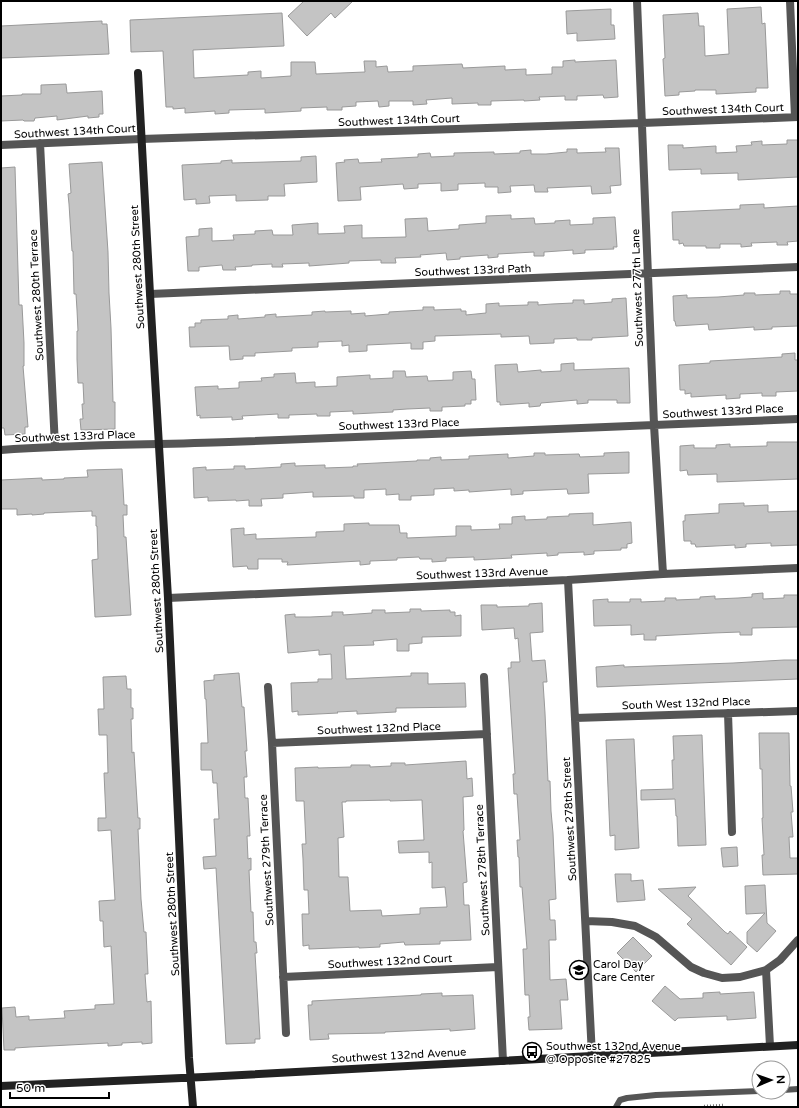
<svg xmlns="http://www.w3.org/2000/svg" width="799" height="1108" font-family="'Varela Round',sans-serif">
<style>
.building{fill:#c4c4c4;stroke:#999;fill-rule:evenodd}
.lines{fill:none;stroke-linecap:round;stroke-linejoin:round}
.path{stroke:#777;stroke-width:2.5;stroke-dasharray:1 2;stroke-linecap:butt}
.lane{stroke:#555;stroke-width:6}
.street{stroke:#555;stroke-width:8}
.secondary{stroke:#222;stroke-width:8}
.labels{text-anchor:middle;stroke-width:3;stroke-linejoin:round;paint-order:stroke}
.street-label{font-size:11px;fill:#000;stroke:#fff}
.poi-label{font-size:11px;fill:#000;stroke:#fff;text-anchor:start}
</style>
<rect width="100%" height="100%" fill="#fff"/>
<!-- building -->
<path class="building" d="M304,1h49l-18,17 -4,-5 -24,23 -19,-20z
M761,7l1,17 3,-1 3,65h-12v4l-40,2v-4h-21v1l-16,1v3l-14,1 -2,-37 2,-1 -2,-43 35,-2 1,13h5l1,30 24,-2 -2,-45z
M611,9v16h3l1,14 -38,2v-8l-10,1 -1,-23z
M282,13l2,33 -91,4 1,28 54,-3v-3l13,-1v7l30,-2v-14h24l1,12 49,-2 -1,-11h12v6l11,-1 1,6 25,-1v-5l49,-2 1,4 42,-2v4l21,-1v6l26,-1v-7h11v-6l12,-1v2l41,-2 2,37 -14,1 -1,-3 -26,1v4h-12v-4l-26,1 1,3 -16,1v-1l-33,1v4h-13v-2l-26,1v-6l-26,2 1,4 -14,1v-4h-24v5l-10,1 -1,-6 -22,1v4l-14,1v3h-15v-3l-26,1v3l-36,2v-4l-36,1v3l-14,1v-3l-30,2v-5l-12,1v-2h-7l-3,-56 -32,1 -1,-32z
M102,21v3h5l2,30 -108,4v-32z
M66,84l1,9 35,-2 1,23h-4v3l-11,1v-2l-31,4v-4l-22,2 -1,3h-10l-1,-1 -22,1v-25l21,-1v-1h19v-9z
M787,140h11v37l-60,3v-7l-37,1v-5l-32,1 -1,-25h15v3l33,-2v7l21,-1 -1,-6 16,-1 -1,-3 11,-1v4l25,-1z
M605,148h14l2,37 -11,1 1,7 -19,1 -1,-8 -44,2 1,4h-13l-1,-7 -24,1 1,6 -13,1v-6h-13v-4l-27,1v6l-17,1v-8l-23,1v4l-14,1 -1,-5 -43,3 1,13 -23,1 -2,-38 9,-1 -1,-2 14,-1 1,4 23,-1 -1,-3 37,-2v-3l12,-1 1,4 23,-1v-3l40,-1v2l26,-1v-2l11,-1v4h15l21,-2v-3h10v4l29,-1z
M316,156l1,26 -33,2 1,12h-17v4l-32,1v-6l-27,1 1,7 -14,1v-5l-12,1 -2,-35 39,-2v-2l11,-1v3l69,-2v-4z
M102,162l6,90 1,41 2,35 2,74h2v27l-34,1 -1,-11h3l-1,-15h2l-1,-21h-5l-1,-24v-28h1l-1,-21 -1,-16h-2l-1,-43h-1l-3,-47 -1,-10 3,-1 -2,-29z
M15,167l4,138h3l2,38v23h-1l5,61h-3v7l-20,1 -1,-7h-3v-260z
M764,204v4l34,-2v35l-11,1 1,3h-11v-3l-26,1 1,3 -11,1v-3h-21v4h-14v-2h-22l-1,-3 -4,1v-4h-6l-1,-28 68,-3v-4z
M511,215v4l23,-1 1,6 20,-1v-2l15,-1v5l23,-1v-6l22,-1 2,30h-4l1,2 -29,1v3l-12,1v-4l-29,2v4h-10v-4l-36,2v3l-10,1v-3l-28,2v2l-13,1 -1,-7 -26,2 1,2 -26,1 1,5h-15v-3l-32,1v2l-40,3v-3l-27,1 1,3h-11v-3l-20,1v1l-17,1 1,3h-13l-1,-5 -23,2v4h-11l-2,-34 13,-1v-7l13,-1v13l22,-1 -1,-5 22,-1v-3l17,-1 1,5h20l-1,-10 26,-2v11l27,-1 -1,-7 18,-1v13l44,-1 -1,-18 22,-1 1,13 31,-2v-4l27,-2v-7z
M780,291h10v3h8v32l-26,1v2l-18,1v-3l-45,3 -1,-6 -32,2 -1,-5h-1l-1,-25 14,-1v3l31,-1 26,-2v-2h11v2l25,-1z
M626,298l2,38 -36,2v2h-15v-2l-23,1v4l-24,1 -1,-8 -28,1v-3l-66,2v5l-12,1v7h-12v-6l-44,2v6l-18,1v-7l-7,1v-5l-24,1v5l-26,1v3l-37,2v3h-12v3l-13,1 -1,-14 -39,1 -1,-20h6v-4h6v-3l27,-1v-3l10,-1v4l27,-2v-2l11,-1v3l36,-2v-3l13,-1v1l26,-1v3l14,-1v3l24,-2v-2l34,-2v-3h11v3l27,-1v2h5v4l20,-2v-9l13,-1v3l29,-1v-3h10v3l14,-1 21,-1v-3h11v4l28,-2v-3z
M795,353v7h3v31l-22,1v4h-14v-3l-22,1v4l-14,1v-4l-35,2v-4l-6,1v-4h-5l-1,-25 31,-2v-2l72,-4v-3z
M574,363v7l55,-2 1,35h-13v-3h-29v3l-11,1v-4l-36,3 -1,3 -11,1v-4l-29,2v-3h-3l-2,-37 22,-1 1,8 23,-2v2l20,-1v-7z
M393,371h12l1,6 21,-1 1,5 25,-1v-8l18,-1 1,8h3l1,21h-5v4h-6v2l-23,1v4h-12v-3l-23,1 -14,1v2l-40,2v-3l-23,1v4h-13v-2l-28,1v3h-11v-4l-36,2 1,3 -11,1v-3l-32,1v-3l-3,1 -2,-29 23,-1v3l21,-1v-6l23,-1 -1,-3 13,-1v-3l21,-1 1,10 19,-1v5l22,-1v-9l33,-2v4l23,-1z
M767,442h31v37l-81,3v-8l-29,1 -1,-5 -7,1v-25l14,-1v3h22v-3l14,-1v3l37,-1z
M629,452v21l-41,1 1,19 -21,1 -1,-5 -44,2v3l-12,1v-6l-42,3v-2l-15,1v-3l-20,1v6l-23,1v4h-12v-6l-13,1v-6l-22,1v8h-10v-2l-41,1v-5l-30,2v4l-22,1 1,7h-13v-6l-13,1v-1l-28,1v-4l-14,1 -1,-30 13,-1v3l28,-1v-3h11v3l36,-2v-3l14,-1v3l30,-1v3l28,-1v-1h5l-1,-2 60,-3v-1h13v-2l11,-1v3l28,-1v-3l39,-2v4l26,-2v-3h11v2l34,-1 1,3 24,-1v-3z
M122,469l2,36h3v10h-4l1,22h2l5,78 -36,2 -3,-57 6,-1 -1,-33h-1v-10h-4v-5l-48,2v1l-12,1v-1l-15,1v-6h-16v-29l41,-2v2l22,-1v-1l24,-1 -1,-7z
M744,503v3l24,-1v7l30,-1v34l-27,1v-3l-25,1v3l-11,1v-3l-39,2 -1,-3h-4v-3h-7l-1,-20h2v-6l34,-2v-9z
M593,513v12l38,-3 1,21 -5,1v4h-6v2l-27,1v3l-10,1v-3l-26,1v2l-11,1v-3l-36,2 1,3 -38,2v-3l-28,1v3l-14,1v-3h-12l-1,-2 -22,1v2l-27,1v3l-10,1v-4l-73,4 1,-3h-6v-3h-24v10h-10l-1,-3 -14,1 -2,-38 13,-1v7l12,-1v5l60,-2v-5l28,-1v-7l25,-1v2h30l1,8h7v5l49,-2v-10h15v4l29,-1 -1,-5h13v-7l13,-1v4l22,-1v-2l22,-1v-2z
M763,593v6l21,-1v-3h14v32l-46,1v7h-12v-3l-27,1 -57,3v4h-12v-6l-13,1v-10l-37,1 -1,-26 15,-1v3h22v-3h11v3l24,-1v-3h11v2l24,-1v-2l15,-1v3l23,-1 14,-1v-3z
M542,603l1,29 -13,1 2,28 13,-1 2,22h-4l2,31 3,68h2l1,30 2,22 3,66 -7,1 1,20h5l1,20h-7l1,40 16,-1 2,21h-8l2,29 -33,1 -1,-13h2l-1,-22h-4l-2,-46h4l-5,-62h-2l-1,-30h-1l-1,-17h3l-3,-46h-3l-1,-20h2l-7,-106h3v-6h9l-2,-24 -3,1 -1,-11 -32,2 -1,-25h16v2l32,-1v-2z
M410,609h11v2l29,-1v2h5v4l6,-1v21l-39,1v6l-13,1v7h-12v-12l-24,2 1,4 -30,1 2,33 65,-3v-3h17v11l37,-1 1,24 -70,1v4l-39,2v-3l-20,1 1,1 -40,2v-4l-6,1 -1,-29 27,-1v-3h14l-1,-25 -12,1v-5l-31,3 -3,-38 10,-1v3h15l22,-1v-4h11v3l29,-2v-3h13v3l25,-1z
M784,660h14v19l-201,8 -1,-20 28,-2v2l109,-4z
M239,673l3,34h2l3,44h-2l2,26h-3l1,21h3l2,38h-3l1,23 3,-1v12h-2l2,42h2l1,30h2l1,11h-2l5,86h-5v4l-29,1 -10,-176 -12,1 -1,-12 13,-1 -2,-37h5l-2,-36h-4l-1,-13h-11v-27h7l-2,-44h-1l-1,-18 10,-1v-5z
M126,676l1,13h4v19h2v11h-2l1,34 2,-1 4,66h2v11h-2l3,70 3,33h2l2,42h-3l2,28 4,-1 1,42 -10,1v-2l-20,1v2l-14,1v-3l-78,4 -15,1v2h-11l-2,-42 13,-1 1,10 13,-1v4l36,-2 -1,-7 31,-2v-4l19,-1 -3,-58 -7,1 -1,-26h-3l-1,-20 16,-1 -4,-70 -13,1v-13h8l-2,-45h4l-1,-38h-8l-1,-26h6l-1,-32z
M759,733h30l1,53h1l2,26h-2l2,25h-4l1,21h8v16l-35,1 -1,-20h2l-2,-37h1l-1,-49h-2z
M702,735l4,110 -28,1 -1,-30h-1l-1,-17 -34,1v-10l32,-1 -1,-29h2l-1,-24z
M634,739l5,109 -24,2v-15l-5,1 -4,-96z
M466,761l1,18 5,-1 1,18 -10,1 1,33 -1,1 4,51 -4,1 1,22h5l2,35 -31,1v3l-35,1 -1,-3 -24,2v3l-21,1v-1l-50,2v-4l-6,1 -1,-32h7l-1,-24h-4l-1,-31 -1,-15h4l-2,-43h-8l-1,-33 23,-1v1l33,-1v-2h19v2l21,-1v-3h14v2zM390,800v1l32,-1 2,40 -26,1 1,12 30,-1v11l3,-1v26l13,-1 2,20 -27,1v6l-38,2 -1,-6 -31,1 -2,-34h-9l-1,-39 6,-1 -2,-35h4v-1z
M737,847l1,19 -15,1 -2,-19z
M615,874h16v7l12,-1 2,20 -28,2z
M765,885l2,38 9,8 -19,21 -10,-9v-11l18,-19 -19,1 -1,-28z
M696,887l-8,9 37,36 3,2 2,-3 17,16 -16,18 -44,-41 5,-5 -34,-30z
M633,937l19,19 -16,16 -19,-19z
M665,986l15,13 23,-1v-5l17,-1v2l34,-2 2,26 -29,2v-4l-49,2 -3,3 -23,-20z
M442,993v3l31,-1 2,34 -25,2v-2l-65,3v1l-57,1 1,5 -19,1 -2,-35h4v-4l109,-6v-1z"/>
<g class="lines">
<!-- path -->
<path class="path" d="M704,1106l20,-1"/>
<!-- lane -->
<path class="lane" d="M783,1090l15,-1
M616,1107l4,-7 7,-2 29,-3 103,-4"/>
<!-- street -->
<path class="street" d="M637,1l17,424 9,149
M790,1l5,116
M40,143l15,303
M1,145l140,-6 501,-16 156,-6
M150,294l648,-27
M1,450c76,-6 152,-5 228,-8 190,-7 379,-15 569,-23
M568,580l24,476
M168,598l400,-18 95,-6 135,-6
M484,677l19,384
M268,687l4,56 14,290
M728,713l4,119
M575,718l223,-7
M272,743l215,-9
M586,921l26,1 23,4 21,11 35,30 13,6 18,5 18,-1 26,-7
M283,977l215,-10
M770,1046l-4,-76 14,-10 18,-20"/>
<!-- secondary -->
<path class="secondary" d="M138,73l12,221 18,304 21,460 4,49
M1,1086l203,-9 594,-32"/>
</g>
<!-- icons -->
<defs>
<symbol id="school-ring" viewBox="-11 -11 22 22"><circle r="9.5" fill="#fff" stroke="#000" stroke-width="1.5"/><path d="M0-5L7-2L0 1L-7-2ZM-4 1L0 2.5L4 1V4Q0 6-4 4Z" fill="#000"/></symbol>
<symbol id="bus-ring" viewBox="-11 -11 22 22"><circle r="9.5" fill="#fff" stroke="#000" stroke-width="1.5"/><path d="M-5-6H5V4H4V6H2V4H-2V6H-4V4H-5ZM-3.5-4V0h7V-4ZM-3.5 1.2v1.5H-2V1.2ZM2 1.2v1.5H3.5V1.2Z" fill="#000"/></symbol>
</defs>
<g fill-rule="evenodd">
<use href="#school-ring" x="568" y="959" width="22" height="22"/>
<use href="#bus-ring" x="521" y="1041" width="22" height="22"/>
</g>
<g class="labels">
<!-- street labels -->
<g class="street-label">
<text transform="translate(723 109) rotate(-2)" y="4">Southwest 134th Court</text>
<text transform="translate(399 120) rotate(-2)" y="4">Southwest 134th Court</text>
<text transform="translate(75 131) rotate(-3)" y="4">Southwest 134th Court</text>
<text transform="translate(137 267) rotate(-93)" y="4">Southwest 280th Street</text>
<text transform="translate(473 270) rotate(-2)" y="4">Southwest 133rd Path</text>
<text transform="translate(637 288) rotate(-92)" y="4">Southwest 277th Lane</text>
<text transform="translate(36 295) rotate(-93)" y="4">Southwest 280th Terrace</text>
<text transform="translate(723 411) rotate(-3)" y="4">Southwest 133rd Place</text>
<text transform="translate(399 424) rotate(-2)" y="4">Southwest 133rd Place</text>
<text transform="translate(75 436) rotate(-2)" y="4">Southwest 133rd Place</text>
<text transform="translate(482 573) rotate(-2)" y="4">Southwest 133rd Avenue</text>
<text transform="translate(156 591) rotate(-93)" y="4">Southwest 280th Street</text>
<text transform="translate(686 703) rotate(-2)" y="4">South West 132nd Place</text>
<text transform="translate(379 728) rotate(-2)" y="4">Southwest 132nd Place</text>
<text transform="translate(569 819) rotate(-93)" y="4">Southwest 278th Street</text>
<text transform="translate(266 860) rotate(-93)" y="4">Southwest 279th Terrace</text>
<text transform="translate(482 870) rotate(-93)" y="4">Southwest 278th Terrace</text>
<text transform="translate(172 914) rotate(-93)" y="4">Southwest 280th Street</text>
<text transform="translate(390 961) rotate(-3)" y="4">Southwest 132nd Court</text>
<text transform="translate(399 1055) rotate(-3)" y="4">Southwest 132nd Avenue</text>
</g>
<!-- poi labels -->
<g class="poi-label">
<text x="593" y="968">Carol Day<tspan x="593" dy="13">Care Center</tspan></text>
<text x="546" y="1050">Southwest 132nd Avenue<tspan x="546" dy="13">@ Opposite #27825</tspan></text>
</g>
</g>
<!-- border -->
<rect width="799" height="1108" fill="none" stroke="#000000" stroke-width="4"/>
<!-- north arrow -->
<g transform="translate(771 1080) rotate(88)"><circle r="19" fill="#ffffff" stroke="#999999"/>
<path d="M0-3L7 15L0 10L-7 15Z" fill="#000000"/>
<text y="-6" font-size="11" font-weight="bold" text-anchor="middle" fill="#000000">N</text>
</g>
<!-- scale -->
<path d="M10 1092v6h99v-6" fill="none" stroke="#000000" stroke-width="2"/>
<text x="16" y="1092" font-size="12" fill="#000000" stroke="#ffffff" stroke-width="3" paint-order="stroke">50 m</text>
</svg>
